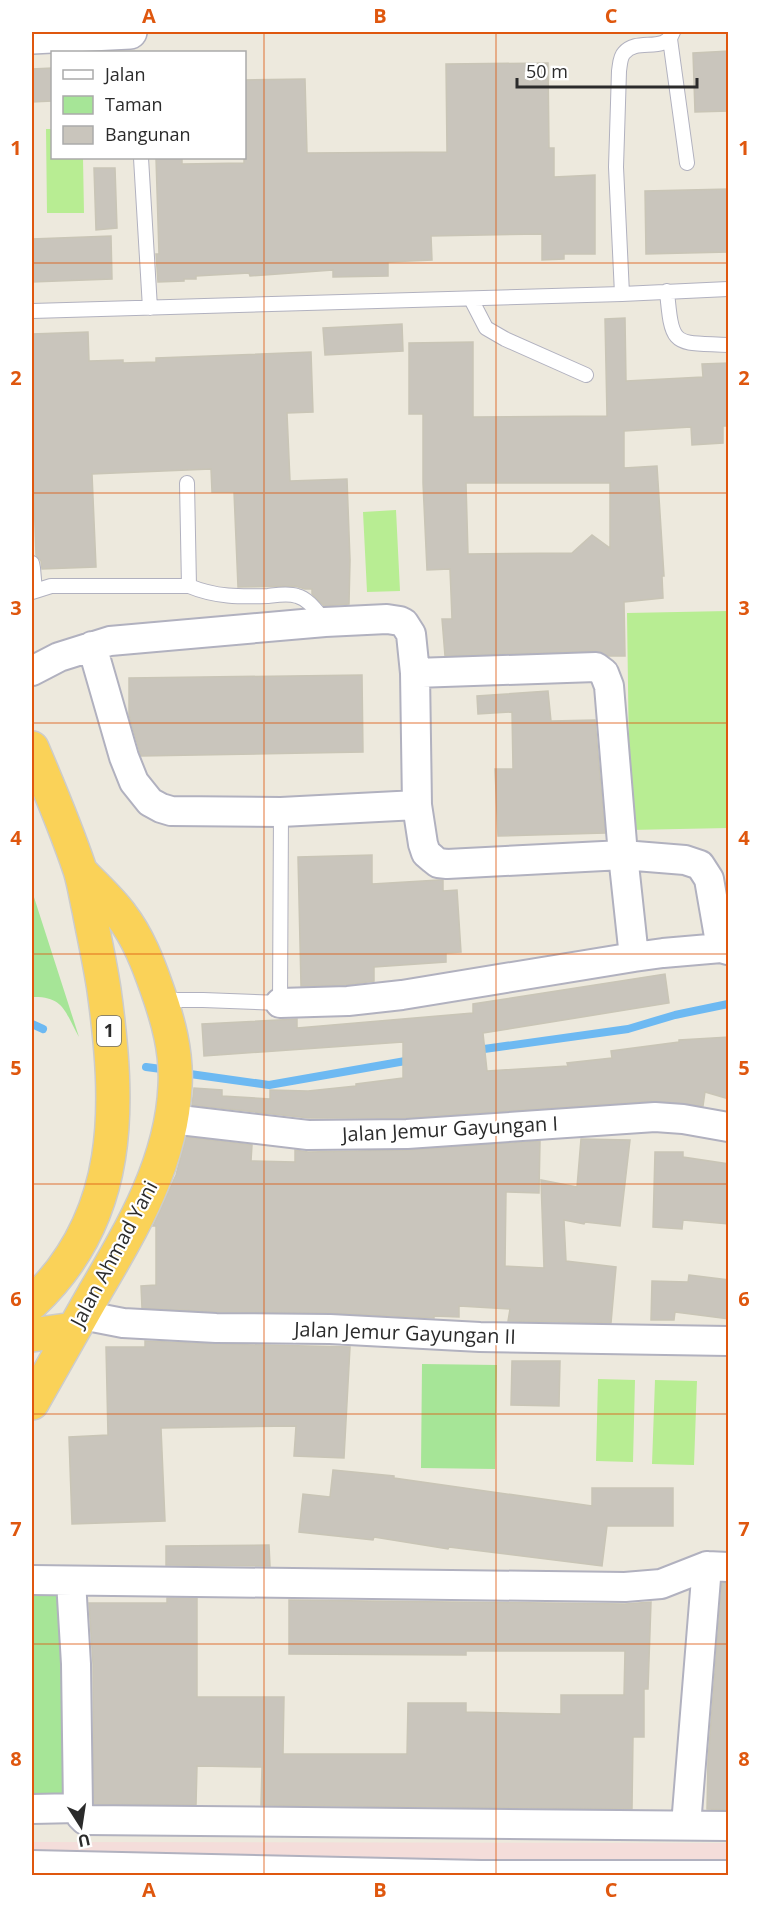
<svg xmlns="http://www.w3.org/2000/svg" width="760" height="1907" font-family="'Open Sans',sans-serif">
<style>
.medical{fill:#f4ddda}
.green{fill:#a6e597}
.pitch{fill:#b8ed93}
.lines{fill:none;stroke-linecap:round;stroke-linejoin:round}
.stream{stroke:#6db9f2;stroke-width:8}
.building{fill:#c9c5bc;stroke:#c9c5b6;stroke-width:1.5;fill-rule:evenodd}
.service-casing{stroke:#b1b1bf;stroke-width:16}
.minor-casing{stroke:#b1b1bf;stroke-width:32}
.secondary-casing{stroke:#b1b1bf;stroke-width:36}
.trunk-casing{stroke:#ccc;stroke-width:36}
.service{stroke:#fff;stroke-width:14}
.minor{stroke:#fff;stroke-width:28}
.secondary{stroke:#fff;stroke-width:33}
.trunk{stroke:#fad258;stroke-width:33}
.grid{fill:none;stroke:#df570e;stroke-width:1.5;stroke-opacity:0.55}
.labels{text-anchor:middle;stroke-width:4.5;stroke-linejoin:round;paint-order:stroke}
.shield{fill:#fff;stroke:#6b6b6b;stroke-width:1.5}
.shield-label{font-size:18px;font-weight:bold;fill:#2b2b2b}
.street-label{font-size:20px;fill:#2b2b2b;stroke:#fff}
.neatline{fill:none;stroke:#df570e;stroke-width:2}
.grid-label{font-size:20px;text-anchor:middle;font-weight:bold;fill:#df570e}
</style>
<rect width="100%" height="100%" fill="#ede9dd"/>
<!-- medical -->
<path class="medical" d="M32,1842l696,1v33h-696z"/>
<!-- green -->
<path class="green" d="M32,891l47,146c-14,-25 -15,-41 -47,-40z
M422,1364l75,1 -2,104 -74,-1z
M71,1590l2,211h-41v-210z"/>
<!-- pitch -->
<path class="pitch" d="M46,129h6v29h31l1,55h-37z
M396,510l4,81 -33,1 -4,-80z
M728,611v217l-98,2 -3,-217z
M598,1379l37,1 -2,82 -37,-1z
M655,1380l42,1 -3,84 -42,-1z"/>
<g class="lines">
<!-- stream -->
<path class="stream" d="M32,1024l11,5
M477,1050l151,-21 47,-14 53,-11
M146,1067l23,3
M183,1073l86,12 142,-25"/>
</g>
<!-- building -->
<path class="building" d="M729,51v60l-34,1 -2,-59z
M548,63l1,85h5v29l41,-2v79h-31v5l-22,1v-26l-111,2 1,24 -44,2v14l-55,1v-7l-83,6 -1,-3 -53,3v3h-12v2l-26,1 -2,-28h3l-3,-96h26v6l62,-1v-83l61,-1 2,74 140,-1 -1,-88z
M52,68v33l-20,1v-33z
M94,168h21l2,60 -21,2z
M729,189v63l-83,2 -1,-63z
M111,236l1,43 -80,3v-43z
M625,318l1,63 77,-4 -1,-13 27,-1v63h-6v17l-31,2 -1,-18 -67,4v37l33,-2 7,110h-2l1,22 -39,4 1,54h-16l-14,-5 -150,5 -3,-37h10l-2,-50 -23,1 -4,-87v-69h-14v-71l64,-1v75l134,-1 -2,-97zM466,483h144v65l-18,-13 -20,18 -104,1z
M402,324l1,27 -78,4 -2,-27z
M88,332l1,29 34,-1v3l33,-1v-4l155,-6 2,60 -26,1 3,68 57,-2 3,81 -1,44 -25,2 -12,-12v-5h-7l-10,-3 -57,1 -4,-95h-22l-1,-23 -119,5 4,93 -54,2 -1,-8 -5,-6 -4,-117v-104z
M362,675l1,77 -222,4 -12,-41v-37z
M548,691l3,30 44,-1 10,113 -107,3 -3,-67h18l-1,-57 -34,2 -1,-18z
M372,855v29l67,-4h4v11l14,-1 4,62 -15,1v9l-72,5v14l-27,4 -46,1 -3,-129z
M665,974l4,29 -186,30 4,38 81,-5 -1,-3 45,-5 -1,-7 68,-9v-2l50,-3v62l-24,-7 -2,14 -49,-5 -248,17h-97l-117,-13 2,-17 28,2v6l48,3v-9l38,1 48,-5v-2l47,-6v-36l-199,14 -2,-32 95,-5v9l176,-15v-9z
M186,1137l66,8 -1,16 44,1v-12l13,2 99,-2 133,-9 -1,52 -33,-1 -1,74 39,2 -3,-88 36,7 4,-48 49,1 -10,86 -35,-4 -1,2 -20,-4 2,41 50,6 -5,56 -103,-2 2,-12 -51,-3v11l-25,-1v2l-103,-5 -114,-1 -75,-4 -1,-22 15,-1v-59h-3l23,-51z
M655,1152h28v5l46,7v60l-46,-4 -1,9 -29,-2z
M689,1275l40,5v39l-54,-7 -1,8h-23l1,-39 36,1z
M145,1341l70,3 135,3 -6,111 -50,-2 2,-30 -135,2 4,93 -93,3 -3,-87 39,-2 -2,-88h39z
M512,1361h48l-1,45 -48,-1z
M333,1470l61,6v2l198,28v-18h81v38h-66l-5,40 -153,-19 -1,2 -74,-12 -1,3 -74,-8 4,-38 27,3z
M269,1545l1,21 -104,-1v-19z
M722,1583h7v227l-22,-1 1,-49z
M167,1598h30v99h87l-1,57h124l1,-51h58v9l95,2v-19h63l1,-44h-159v4l-177,-1v-54l336,4 26,-2 -3,87h-4v48h-11l-1,72 -371,-4 1,-38 -65,-1 -1,39 -102,-1 -1,-140 -4,-61h78z"/>
<g class="lines">
<defs>
<path id="service" d="M670,39l17,124
M141,158l9,150
M667,291c5,58 7,51 61,54
M622,294l-6,-127 3,-96c1,-6 1,-14 5,-18 13,-16 41,1 49,-21
M471,299l15,29 19,11 81,36
M32,311l590,-17 106,-5
M32,563l1,5 2,23
M189,586c26,11 51,11 79,10 9,-1 20,-3 29,0 12,3 20,16 28,25
M32,592l19,-6h138l-2,-103
M161,1000h42l77,3 1,-191"/>
<path id="minor" d="M92,646l32,111 10,25 16,20 11,6 10,3 110,1 136,-7
M32,671l27,-14 51,-16 215,-19 62,-3 13,2 4,2 7,11 4,39 2,132 6,39 3,9 7,6 5,4 9,1 176,-9 11,102 -232,38 -54,6 -68,2
M415,673l181,-6 8,6 5,13 14,169 62,5 15,5 9,14 12,69
M634,957l29,-4 58,-5 7,2
M171,1119l137,16 99,-1 248,-17 28,2 45,8
M82,1315l41,8 93,5 114,1 150,8 248,4
M32,1580l593,7 36,-3 46,-18 21,1
M71,1581l5,83 2,144 3,8 4,4 643,6
M32,1809l46,-1
M686,1825l21,-259
M32,1865l449,10h247"/>
<path id="secondary" d="M32,37l98,-5"/>
<path id="trunk" d="M32,748c17,40 34,80 48,122 4,13 6,27 9,40 5,27 11,53 15,80 16,116 20,227 -72,313
M32,1335l42,-6
M32,1403c21,-37 42,-74 63,-111 37,-63 77,-130 80,-206 2,-34 -7,-66 -18,-97 -9,-26 -19,-52 -36,-74 -11,-15 -27,-29 -40,-43"/>
</defs>
<!-- service casing -->
<use href="#service" class="service-casing"/>
<!-- minor casing -->
<use href="#minor" class="minor-casing"/>
<!-- secondary casing -->
<use href="#secondary" class="secondary-casing"/>
<!-- trunk casing -->
<use href="#trunk" class="trunk-casing"/>
<!-- service -->
<use href="#service" class="service"/>
<!-- minor -->
<use href="#minor" class="minor"/>
<!-- secondary -->
<use href="#secondary" class="secondary"/>
<!-- trunk -->
<use href="#trunk" class="trunk"/>
</g>
<!-- grid -->
<path class="grid" d="M264,32v1844M496,32v1844M32,263h696M32,493h696M32,723h696M32,954h696M32,1184h696M32,1414h696M32,1644h696"/>
<g class="labels">
<!-- shield labels -->
<rect class="shield" x="97" y="1016" width="24" height="30" rx="4.5"/>
<g class="shield-label">
<text x="109" y="1037">1</text>
</g>
<!-- street labels -->
<g class="street-label">
<text transform="translate(450 1129) rotate(-3)" y="7">Jalan Jemur Gayungan I</text>
<text transform="translate(114 1254) rotate(-62)" y="7">Jalan Ahmad Yani</text>
<text transform="translate(405 1333) rotate(2)" y="7">Jalan Jemur Gayungan II</text>
</g>
</g>
<!-- border -->
<rect width="760" height="1907" fill="none" stroke="#ffffff" stroke-width="66"/>
<!-- legend -->
<rect x="51" y="51" width="195" height="108" fill="#ffffff" stroke="#aaaaaa" stroke-width="1.5"/>
<rect x="63" y="70" width="30" height="9" fill="#ffffff" stroke="#aaaaaa" stroke-width="1.5"/>
<text x="105" y="81" font-size="18" fill="#2b2b2b">Jalan</text>
<rect x="63" y="96" width="30" height="18" fill="#a6e597" stroke="#aaaaaa" stroke-width="1.5"/>
<text x="105" y="111" font-size="18" fill="#2b2b2b">Taman</text>
<rect x="63" y="126" width="30" height="18" fill="#c9c5bc" stroke="#aaaaaa" stroke-width="1.5"/>
<text x="105" y="141" font-size="18" fill="#2b2b2b">Bangunan</text>
<!-- north arrow -->
<g transform="translate(81 1826) rotate(168)" stroke="#ffffff" stroke-width="4.5" paint-order="stroke">
<path d="M0-4.5L10 22L0 15L-10 22Z" fill="#2b2b2b"/>
<text y="-9" font-size="16" font-weight="bold" text-anchor="middle" fill="#2b2b2b">U</text>
</g>
<!-- scale -->
<path d="M517 78v9h180v-9" fill="none" stroke="#2b2b2b" stroke-width="3"/>
<text x="526" y="78" font-size="18" fill="#2b2b2b" stroke="#ffffff" stroke-width="4.5" paint-order="stroke">50 m</text>
<rect x="33" y="33" width="694" height="1841" class="neatline"/>
<g class="grid-label">
<text x="149" y="23">A</text>
<text x="380" y="23">B</text>
<text x="611" y="23">C</text>
<text x="16" y="155">1</text>
<text x="744" y="155">1</text>
<text x="16" y="385">2</text>
<text x="744" y="385">2</text>
<text x="16" y="615">3</text>
<text x="744" y="615">3</text>
<text x="16" y="845">4</text>
<text x="744" y="845">4</text>
<text x="16" y="1075">5</text>
<text x="744" y="1075">5</text>
<text x="16" y="1306">6</text>
<text x="744" y="1306">6</text>
<text x="16" y="1536">7</text>
<text x="744" y="1536">7</text>
<text x="16" y="1766">8</text>
<text x="744" y="1766">8</text>
<text x="149" y="1897">A</text>
<text x="380" y="1897">B</text>
<text x="611" y="1897">C</text>
</g>
</svg>
